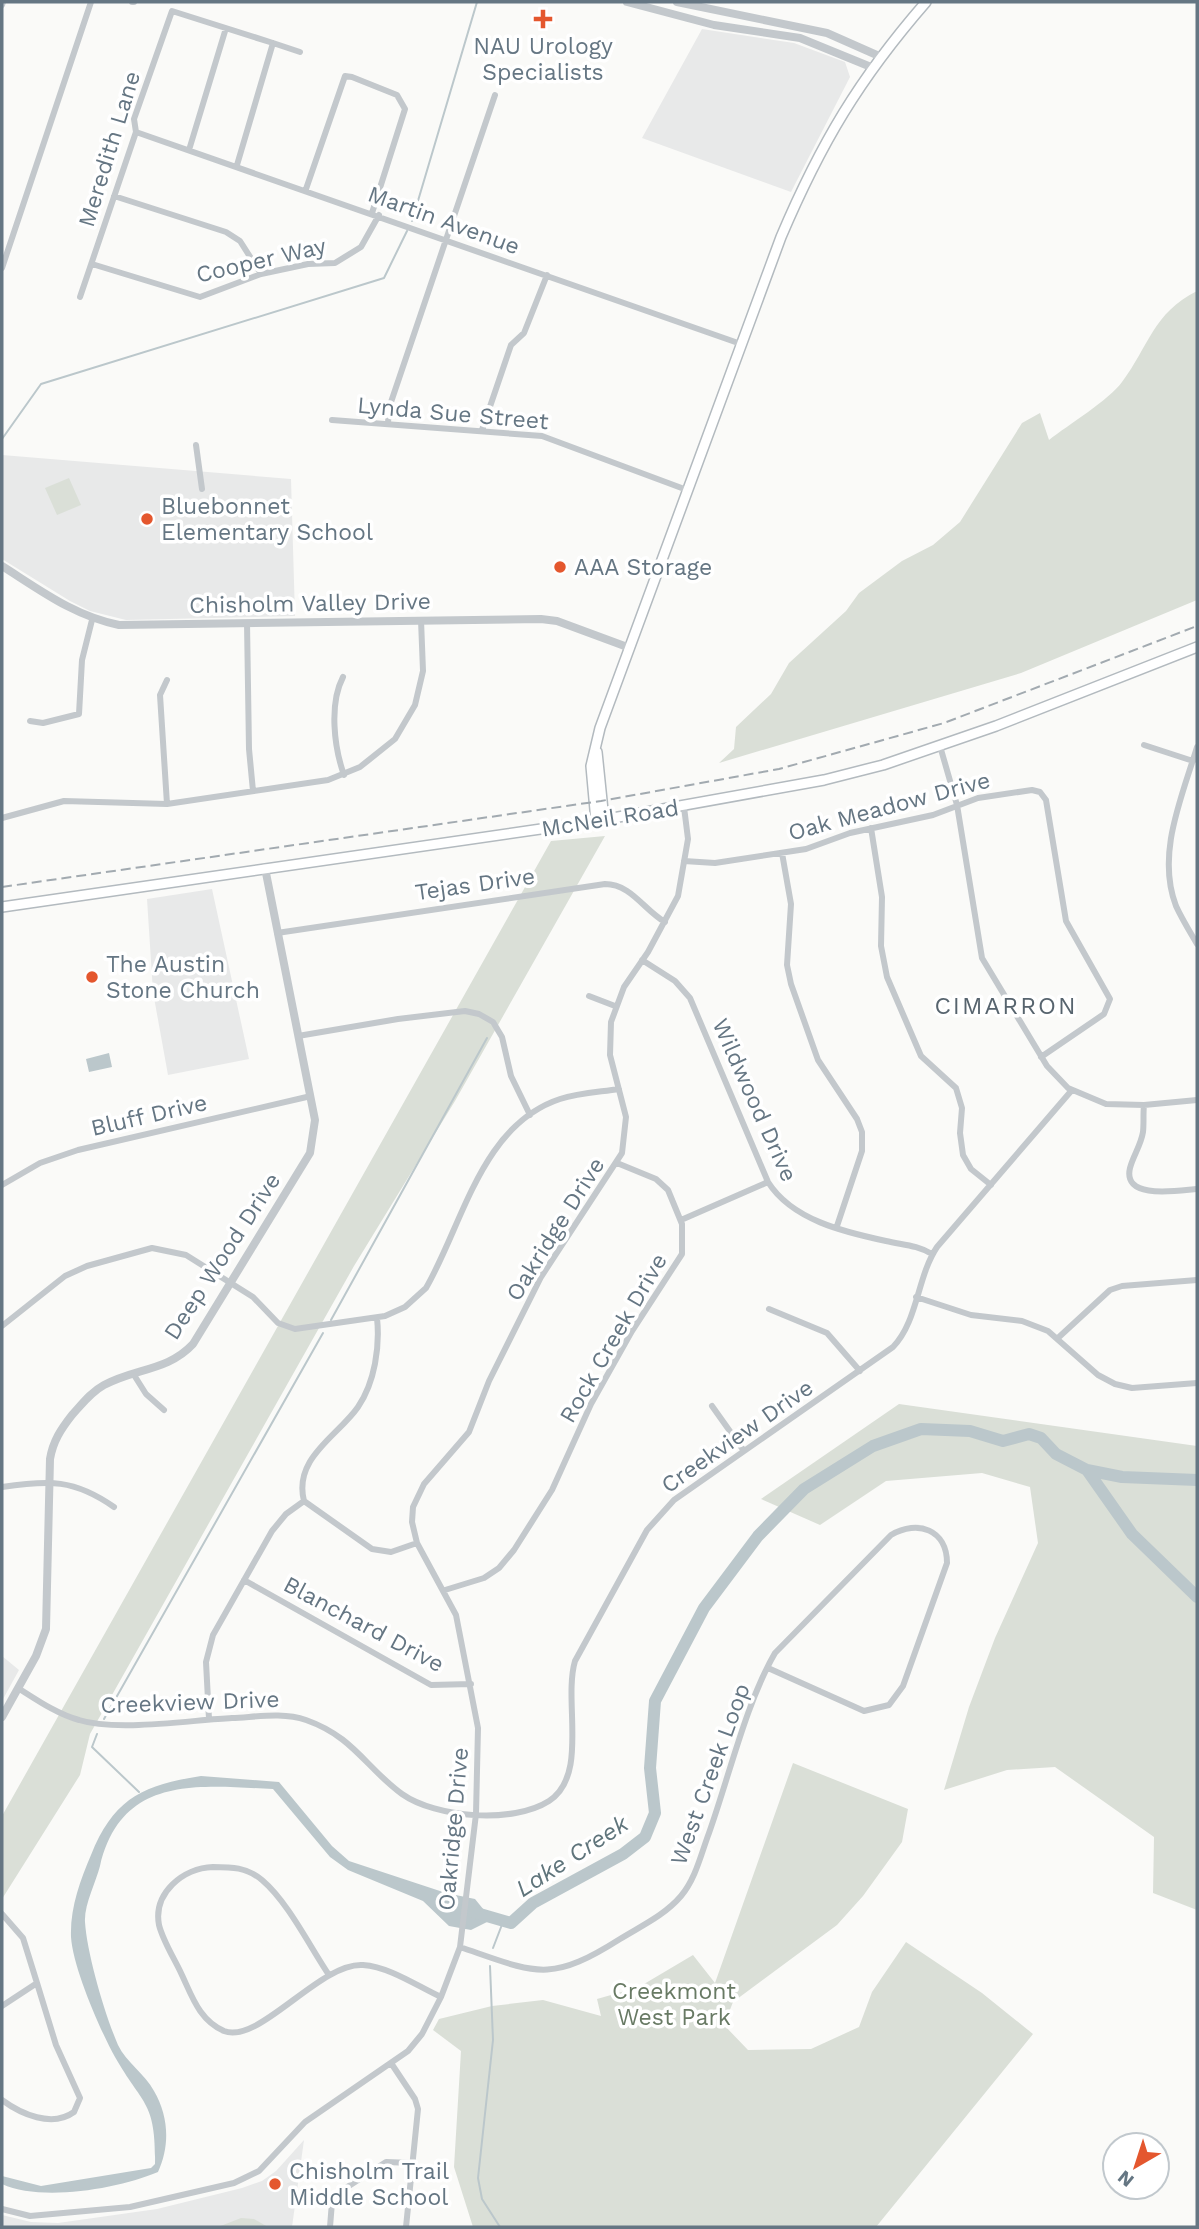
<svg xmlns="http://www.w3.org/2000/svg" width="1199" height="2229" font-family="'Work Sans',sans-serif">
<style>
.built{fill:#e8e9e9}
.green{fill:#dadfd7}
.water{fill:#bbc7cb}
.lines{fill:none;stroke-linecap:round;stroke-linejoin:round}
.stream{stroke:#bbc7cb;stroke-width:2}
.river{stroke:#bbc7cb;stroke-width:12}
.secondary-casing{stroke:#b3babf;stroke-width:12}
.minor{stroke:#c3c8cc;stroke-width:6}
.tertiary{stroke:#c3c8cc;stroke-width:8}
.secondary{stroke:#fff;stroke-width:9}
.rail{stroke:#a2aab0;stroke-width:2;stroke-dasharray:10 5;stroke-linecap:butt}
.poi-dot{fill:#e4572e;stroke:#fff;stroke-width:2.5}
.labels{text-anchor:middle;stroke-width:7;stroke-linejoin:round;paint-order:stroke}
.poi-label{font-size:23px;fill:#657683;stroke:#fff;text-anchor:start}
.street-label{font-size:23px;fill:#657683;stroke:#fff}
.park-label{font-size:23px;fill:#687a64;stroke:#fff}
.neighbourhood-label{font-size:24px;letter-spacing:2px;fill:#57646e;stroke:#fff}
.water-label{font-size:24px;font-style:italic;fill:#60757c;stroke:#fff}
</style>
<rect width="100%" height="100%" fill="#fafaf8"/>
<!-- built -->
<path class="built" d="M702,29l92,14 51,19 5,15 -59,115 -149,-54z
M2,455l289,24 4,137 -169,4 -36,-9 -20,-10 -68,-42z
M212,889l37,170 -81,16 -15,-83 -6,-93z
M2,1656l17,14 -17,31z
M304,2140l-12,87h-290v-12l29,7 27,1 99,-14 85,-21 20,-7 14,-10z"/>
<!-- green -->
<path class="green" d="M1197,291v309l-176,73 -302,90 15,-14 2,-22 35,-33 18,-31 57,-52 13,-18 43,-32 31,-16 27,-23 62,-99 18,-10 9,27c19,-15 60,-40 73,-58 27,-36 31,-69 75,-91z
M69,478l12,27 -24,10 -12,-27z
M605,836l-150,265 -101,165 -264,468 -10,41 -78,124v-83l549,-975z
M899,1404l298,42v464l-44,-17 1,-56 -99,-70 -48,3 -63,20 25,-83 26,-69 43,-95 -8,-56 -48,-14 -96,8 -66,44 -59,-26z
M793,1763l115,46 -6,33 -39,54 -26,29 -104,77 -9,23 24,25 63,-1 48,-22 13,-35 34,-50 76,51 51,41 -157,193h-403l-19,-60 7,-116 -28,-21 6,-11 53,-13 51,-6 58,16 -4,-17 42,-12 54,-32 22,28z
M241,2218l13,1 14,8h-50z"/>
<!-- water -->
<path class="water" d="M109,1053l3,14 -23,5 -3,-13z
M201,1776l78,6 53,64 17,15 97,32 29,6 13,16 -1,7 -16,8 -22,-4 -26,-25 -75,-31 -18,-13 -57,-68c-74,-3 -151,-15 -173,77 -4,16 -16,39 -15,56 2,32 20,93 33,123 8,17 27,29 36,46 15,26 16,55 4,81 -40,17 -117,30 -156,12v-8l39,10 110,-18 4,-4c1,-63 -12,-58 -40,-107 -15,-27 -42,-89 -44,-120 -1,-29 9,-56 20,-82 23,-57 52,-70 110,-79z"/>
<g class="lines">
<!-- stream -->
<path class="stream" d="M412,221l65,-219
M2,439l39,-55 343,-106 23,-47
M331,1320l156,-282
M104,1719l219,-386
M97,1734l-5,13 47,45
M493,1948l10,-26
M490,1966l3,74 -15,138 4,21 18,28"/>
<!-- river -->
<path class="river" d="M1087,1470l35,7 75,3
M473,1912l38,11 22,-20 90,-49 22,-17 10,-24 -5,-45 5,-67 49,-93 54,-72 46,-47 69,-43 48,-17 49,2 33,10 26,-7 12,4 15,16 31,16 45,64 65,63"/>
<defs>
<path id="secondary" d="M597,752l7,68
M596,821l-5,-55 9,-38 181,-491c40,-94 78,-158 145,-235
M2,907l594,-86 228,-41 59,-15 113,-39 201,-79"/>
</defs>
<!-- secondary casing -->
<use href="#secondary" class="secondary-casing"/>
<!-- minor -->
<path class="minor" d="M132,2h2
M2,5l1,-3
M136,132l605,212
M189,150l37,-122
M237,165l36,-122 27,9
M306,189l39,-113 7,1 45,18 8,14 -33,104
M114,196l112,36 14,9 21,33
M92,264l108,33 61,-23 47,-10 27,-1 26,-16 18,-32
M2,268l89,-266
M80,297l56,-165 -2,-13 38,-108 101,32
M332,420l210,16 145,54
M388,423l1,-15 106,-313
M482,430l29,-85 13,-12 23,-58
M196,445l6,44
M247,623l2,126 4,42
M343,677c-14,27 -9,70 1,98
M30,721l13,2 36,-9 3,-54 10,-40
M1144,745l49,16
M940,746l17,59 25,153 65,108 21,22 38,16 38,1 53,-5
M1197,747c-15,50 -41,107 -21,159 6,13 14,26 21,38
M167,804l-7,-109 7,-15
M2,818l62,-17 103,3 161,-24 32,-13 35,-28 20,-34 8,-34 -2,-51
M871,828l11,69 -1,49 6,31 34,79 35,32 6,20 -2,25 3,22 8,14 20,16
M782,853l9,51 -4,61 4,19 27,76 39,59 5,13v19l-25,75
M684,861l31,2 91,-14 44,-16 83,-18 45,-17 54,-8 8,2 6,8 20,121 44,78 -6,15 -63,43
M277,933l328,-49c26,0 39,26 60,38
M642,960l33,21 15,17 78,184c24,38 76,50 118,59 17,4 31,4 46,13
M589,996l26,10
M298,1036l100,-17 67,-8 14,3 14,8 9,15 9,39 19,39
M1144,1105c-1,9 0,18 -1,27 -2,13 -10,24 -13,36 -8,33 51,22 67,21
M2,1185l38,-22 38,-13 233,-54
M681,1220l87,-38
M916,1297l55,18 51,6 26,10 50,44 17,9 17,4 65,-5
M769,1309l58,24 33,38
M2,1326l63,-50 22,-10 65,-18 34,7 67,42 25,26 17,6 90,-13 20,-9 21,-19c37,-64 55,-163 134,-189 19,-6 40,-7 59,-10
M1059,1337l51,-47 12,-4 75,-6
M134,1375l12,19 18,16
M712,1406l32,45
M2,1487c47,-7 72,-8 112,20
M304,1501c-11,-43 34,-65 54,-94 17,-25 22,-61 19,-89
M304,1501l68,48 19,3 26,-9
M244,1580l187,105 40,-1
M445,1590l39,-12 15,-10 15,-18 38,-60 39,-86 41,-73 50,-77v-30l-14,-34 -12,-11 -39,-16
M18,1688c19,12 39,26 61,32 38,12 112,0 153,-2 24,-1 51,-6 74,2 48,17 59,47 96,74 34,24 111,30 147,7 40,-26 14,-99 26,-140l72,-131 27,-30 219,-153c25,-26 24,-70 44,-100l135,-157
M209,1719l-3,-57 7,-27 59,-104 14,-17 18,-13
M2,1914l21,24 14,45
M460,1947c76,26 89,37 160,-8 21,-13 45,-24 61,-43 15,-18 20,-42 28,-63 20,-56 37,-130 66,-180l116,-118c27,-16 56,-5 56,28l-44,123 -14,19 -25,6 -96,-43
M329,1975c-19,-28 -41,-73 -67,-95 -15,-13 -31,-13 -49,-13 -30,1 -60,26 -54,58 4,16 15,33 22,48 11,23 18,47 43,58 35,14 96,-69 139,-66 27,2 54,21 78,32
M2,2006l35,-23 19,62 24,53 -6,14c-22,16 -53,2 -72,-12
M391,2063l24,36 3,10 -12,118
M2,2209l28,7 100,-9 104,-24 25,-12 46,-49 103,-71 14,-17 19,-37 19,-50 16,-133 2,-86 -22,-113 -39,-72 -5,-21 1,-15 11,-23 45,-52 20,-51 52,-104 81,-124 4,-36 -16,-62 1,-33 13,-35 24,-35 30,-56 10,-57 -4,-32
M330,2227l2,-25 6,-9 48,-31 26,1"/>
<!-- tertiary -->
<path class="tertiary" d="M627,2l87,23 86,13 71,29
M677,2l150,31 52,23
M2,566c38,24 72,50 117,59l422,-6 16,2 73,27
M2,1717l34,-61 10,-27 4,-170c3,-18 11,-30 22,-44 10,-11 19,-23 32,-30 31,-17 64,-14 89,-41l117,-191 5,-33 -50,-252"/>
<!-- secondary -->
<use href="#secondary" class="secondary"/>
<!-- rail -->
<path class="rail" d="M2,887l599,-86 178,-32 165,-46 253,-97"/>
</g>
<!-- markers -->
<g class="poi-dot">
<path d="M539.5 8.5h7v7h7v7h-7v7h-7v-7h-7v-7h7z"/>
<circle cx="147" cy="519" r="7"/>
<circle cx="560" cy="567" r="7"/>
<circle cx="92" cy="977" r="7"/>
<circle cx="275" cy="2184" r="7"/>
</g>
<g class="labels">
<!-- poi labels -->
<g class="poi-label">
<text x="543" y="54" text-anchor="middle">NAU Urology<tspan x="543" dy="26">Specialists</tspan></text>
<text x="161" y="514">Bluebonnet<tspan x="161" dy="26">Elementary School</tspan></text>
<text x="574" y="575">AAA Storage</text>
<text x="106" y="972">The Austin<tspan x="106" dy="26">Stone Church</tspan></text>
<text x="289" y="2179">Chisholm Trail<tspan x="289" dy="26">Middle School</tspan></text>
</g>
<!-- street labels -->
<g class="street-label">
<text transform="translate(109 149) rotate(-73)" y="8">Meredith Lane</text>
<text transform="translate(444 220) rotate(20)" y="8">Martin Avenue</text>
<text transform="translate(261 260) rotate(-13)" y="8">Cooper Way</text>
<text transform="translate(453 413) rotate(5)" y="8">Lynda Sue Street</text>
<text transform="translate(310 603) rotate(-1)" y="8">Chisholm Valley Drive</text>
<text transform="translate(889 806) rotate(-15)" y="8">Oak Meadow Drive</text>
<text transform="translate(610 818) rotate(-9)" y="8">McNeil Road</text>
<text transform="translate(475 884) rotate(-8)" y="8">Tejas Drive</text>
<text transform="translate(755 1100) rotate(66)" y="8">Wildwood Drive</text>
<text transform="translate(149 1115) rotate(-13)" y="8">Bluff Drive</text>
<text transform="translate(555 1229) rotate(-58)" y="8">Oakridge Drive</text>
<text transform="translate(222 1256) rotate(-57)" y="8">Deep Wood Drive</text>
<text transform="translate(613 1338) rotate(-60)" y="8">Rock Creek Drive</text>
<text transform="translate(737 1436) rotate(-35)" y="8">Creekview Drive</text>
<text transform="translate(364 1624) rotate(28)" y="8">Blanchard Drive</text>
<text transform="translate(190 1702) rotate(-2)" y="8">Creekview Drive</text>
<text transform="translate(710 1774) rotate(-70)" y="8">West Creek Loop</text>
<text transform="translate(453 1829) rotate(-85)" y="8">Oakridge Drive</text>
</g>
<!-- park labels -->
<g class="park-label">
<text x="674" y="1999">Creekmont<tspan x="674" dy="26">West Park</tspan></text>
</g>
<!-- neighbourhood labels -->
<g class="neighbourhood-label">
<text x="1006" y="1014">CIMARRON</text>
</g>
<!-- water labels -->
<g class="water-label">
<text transform="translate(572 1856) rotate(-33)" y="8">Lake Creek</text>
</g>
</g>
<!-- border -->
<rect width="1199" height="2229" fill="none" stroke="#657683" stroke-width="7"/>
<!-- north arrow -->
<g transform="translate(1136 2166) rotate(219)"><circle r="33" fill="#ffffff" stroke="#c1c8cd" stroke-width="2"/>
<path d="M0-5L12 26L0 18L-12 26Z" fill="#e4572e"/>
<text y="-10" font-size="19" font-weight="bold" text-anchor="middle" fill="#657683">N</text>
</g>
</svg>
